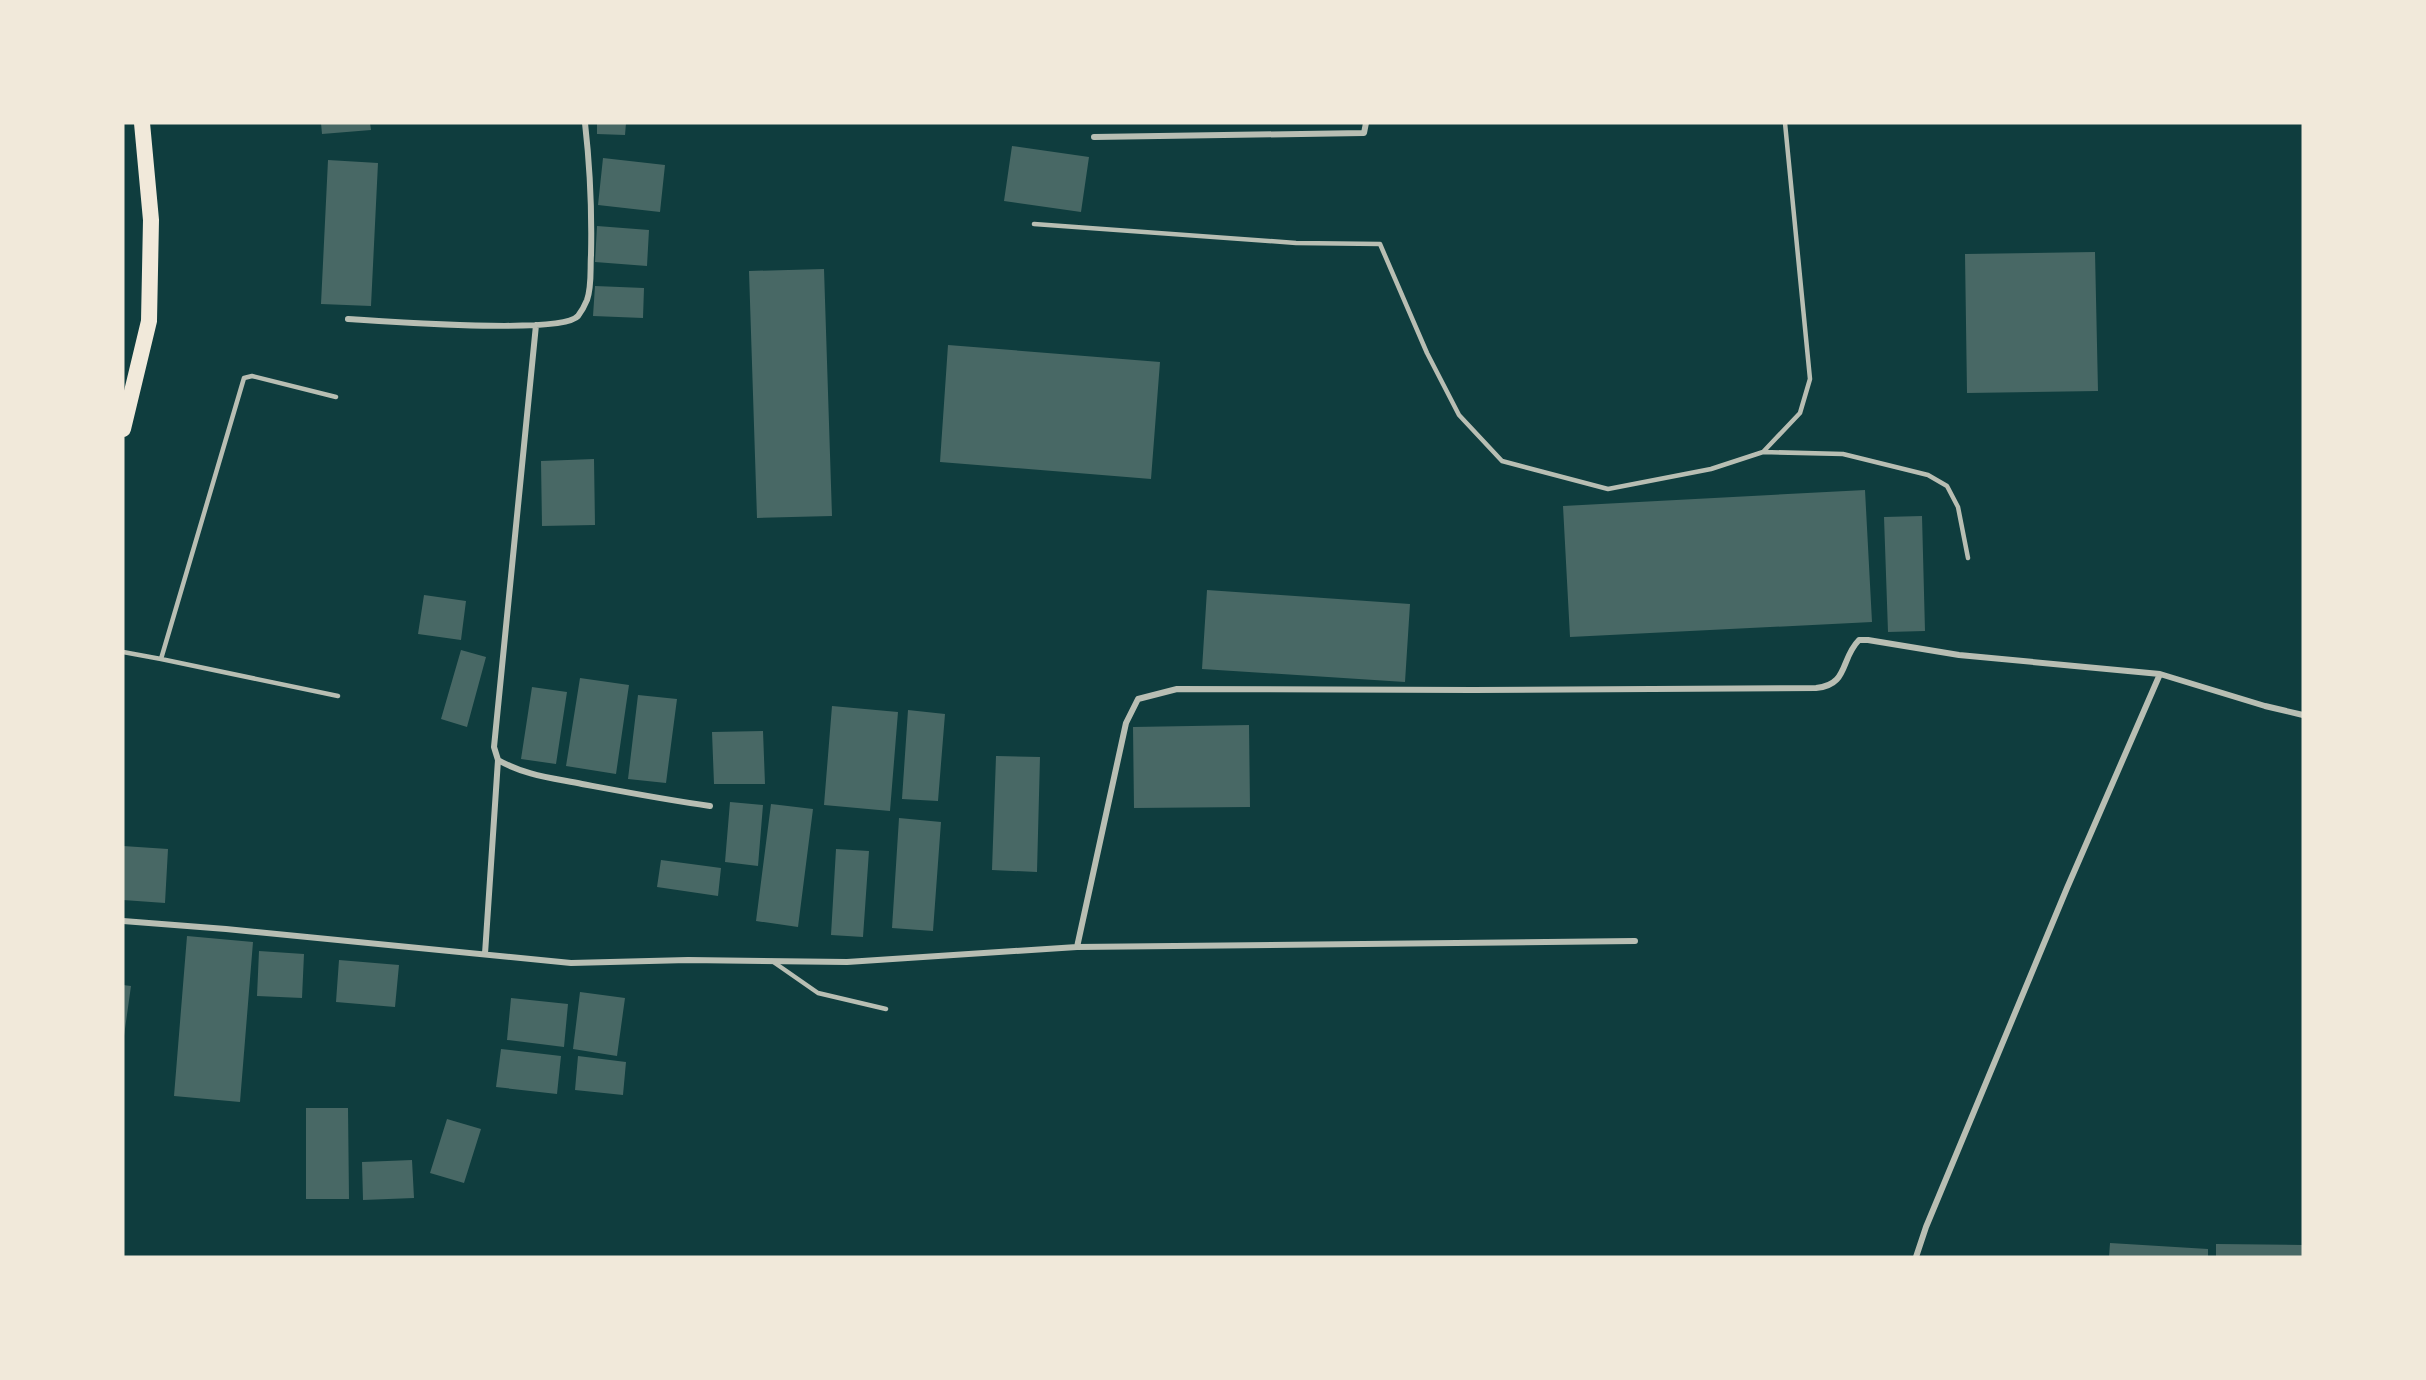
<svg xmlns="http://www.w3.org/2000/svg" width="2426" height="1380" font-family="Quicksand,sans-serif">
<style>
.building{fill:#486865}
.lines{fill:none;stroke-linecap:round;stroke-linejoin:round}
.service{stroke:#b8beb3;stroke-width:4.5}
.minor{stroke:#b8beb3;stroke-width:6}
.trunk{stroke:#f1e9da;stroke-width:16}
</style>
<rect width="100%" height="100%" fill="#0f3d3e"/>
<!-- building -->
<path class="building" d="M321,123h49l1,7 -49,4z
M597,123h29l-1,12 -28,-1z
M1012,146l77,11 -8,55 -77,-11z
M603,158l62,7 -5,47 -62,-7z
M328,160l50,3 -7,143 -50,-2z
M597,226l52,4 -2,36 -52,-4z
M2095,252l3,139 -131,2 -2,-139z
M824,269l8,247 -75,2 -8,-247z
M595,286l49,2 -1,30 -50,-2z
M948,345l212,17 -9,117 -211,-17z
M594,459l1,66 -53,1 -1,-65z
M1865,490l7,132 -302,15 -7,-131z
M1922,516l3,115 -37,1 -4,-115z
M1207,590l203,14 -5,78 -203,-13z
M424,595l42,6 -5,39 -43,-6z
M461,650l25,7 -19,70 -26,-8z
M580,678l49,7 -13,89 -50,-8z
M532,687l35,5 -11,72 -35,-5z
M638,695l39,4 -11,84 -38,-4z
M832,706l66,6 -8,99 -66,-6z
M908,710l37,4 -7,87 -36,-2z
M1249,725l1,82 -116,1 -1,-81z
M763,731l2,53h-51l-2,-52z
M996,756l44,1 -3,115 -45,-2z
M730,802l33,3 -5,61 -33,-4z
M771,804l42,5 -15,118 -42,-6z
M899,818l42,4 -8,109 -41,-3z
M123,846l45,3 -3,54 -42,-3z
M836,849l33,2 -6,86 -32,-2z
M661,860l60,8 -3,28 -61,-9z
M187,936l66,6 -13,160 -66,-6z
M259,951l45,3 -2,44 -45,-2z
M339,960l60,5 -4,42 -59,-5z
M123,985l8,1 -7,50h-1z
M580,992l45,6 -8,58 -44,-7z
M511,998l57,6 -4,43 -57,-7z
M501,1049l60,7 -4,38 -61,-7z
M578,1056l48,6 -3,33 -48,-5z
M306,1108h42l1,91h-43z
M447,1119l34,10 -17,54 -34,-10z
M412,1160l2,38 -51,2 -1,-38z
M2110,1243l98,6v8h-99z
M2216,1244l87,1v12h-87z"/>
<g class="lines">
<!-- service -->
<path class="service" d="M1034,224l262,19 84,1 47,109 32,62 43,46 106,28 103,-20 52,-17 80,2 85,21 19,11 11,21 10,51
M1763,452l37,-39 10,-34 -25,-256
M123,652l38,7 83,-281 8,-2 84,21
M161,659l177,37
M772,961l46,32 68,16"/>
<!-- minor -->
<path class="minor" d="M1094,137l270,-4 2,-10
M348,319c33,2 214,16 230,-3 3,-4 7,-11 9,-16 5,-14 3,-31 4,-45 1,-44 -1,-88 -6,-132
M536,325l-42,422 4,13c26,15 55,18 84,24 43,8 85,16 128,22
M123,921l103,8 345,34 117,-3 159,2 230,-15 558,-6
M1077,947l49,-224 12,-24 39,-10 296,1 343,-2c33,-3 24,-29 43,-48h9l91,15 201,19 105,32 38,9
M485,954l13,-194
M1916,1257l10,-30 141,-339 93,-214"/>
<!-- trunk -->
<path class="trunk" d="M123,429l26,-108 2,-101 -9,-97"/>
</g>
<!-- border -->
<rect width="2426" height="1380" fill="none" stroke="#f1e9da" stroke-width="249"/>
</svg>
